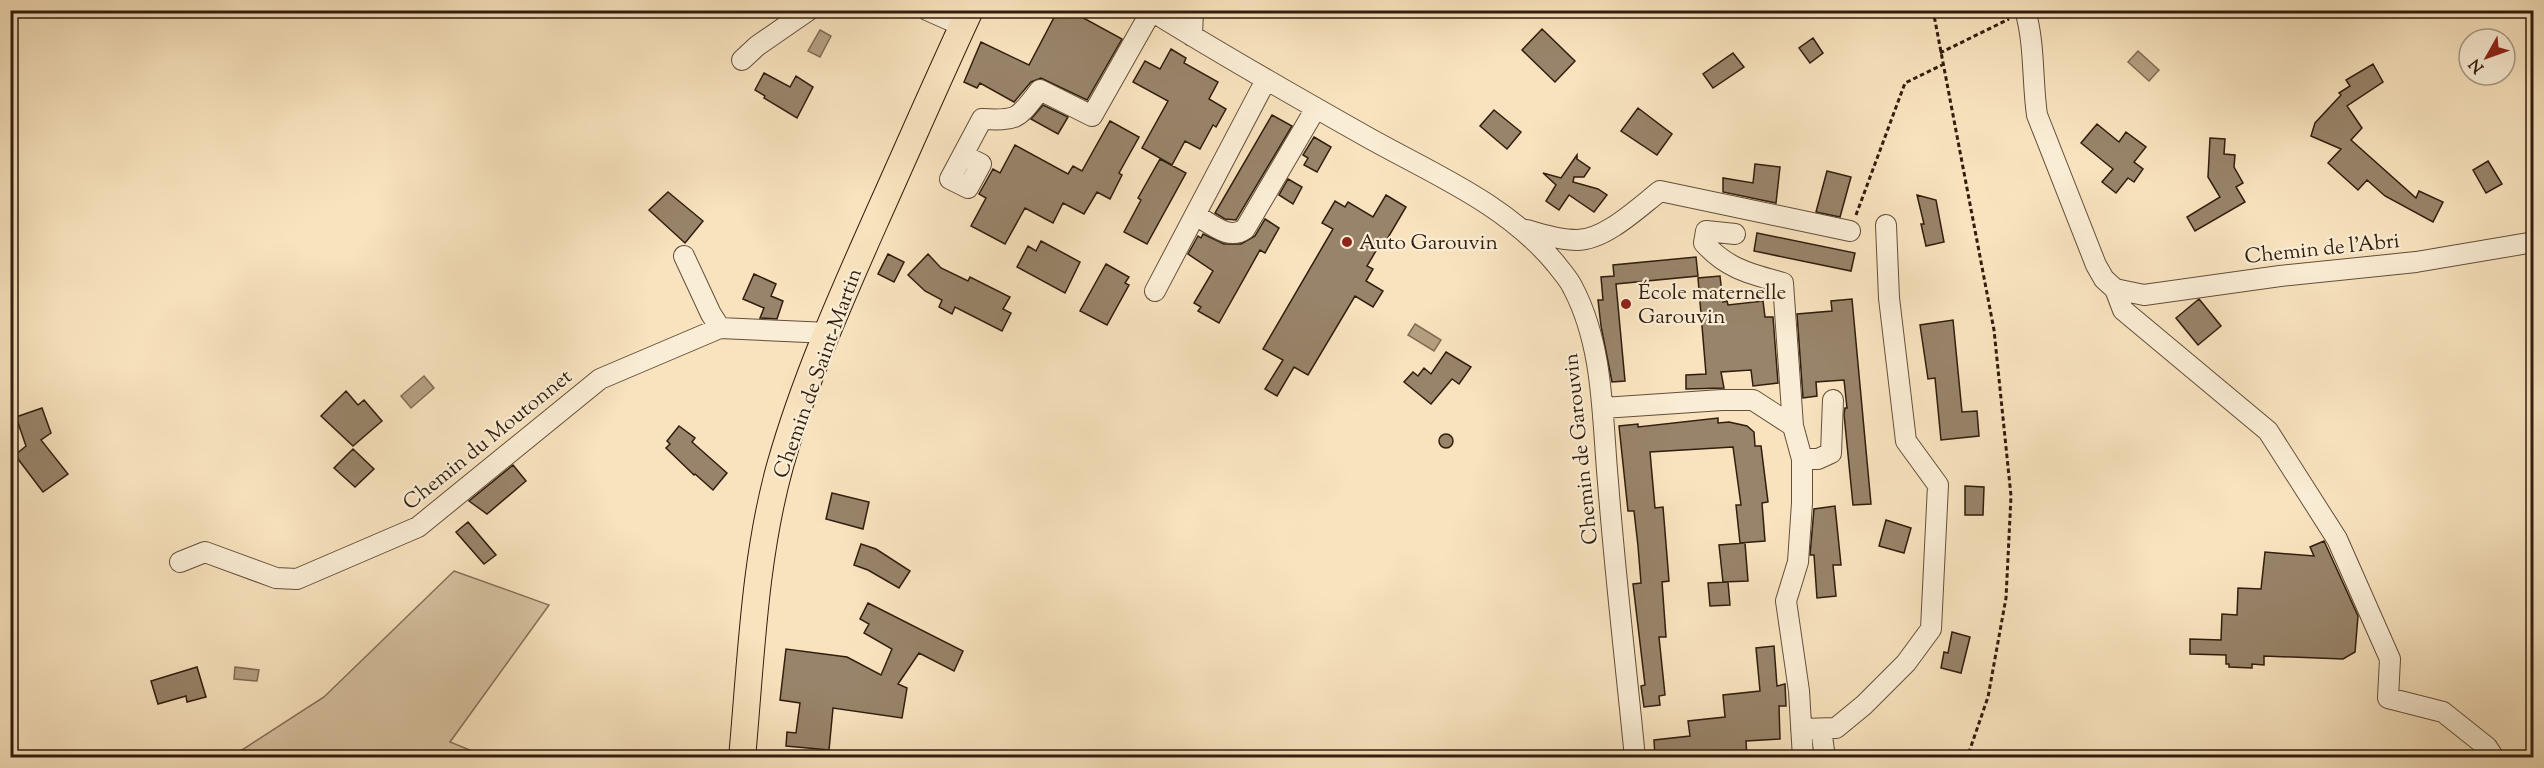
<svg xmlns="http://www.w3.org/2000/svg" width="2544" height="768" font-family="'Sorts Mill Goudy',serif">
<style>
.green{fill:#d6c1a0;stroke:#846f57;stroke-width:1.5}
.water{fill:#b4a082;stroke:#806c54;stroke-width:1.5}
.building{fill:#98846a;stroke:#311d0e;stroke-width:1.5}
.lines{fill:none;stroke-linecap:round;stroke-linejoin:round}
.minor-casing{stroke:#634e3a;stroke-width:22}
.major-casing{stroke:#311d0e;stroke-width:28}
.path{stroke:#311d0e;stroke-width:3;stroke-dasharray:4.5 3;stroke-linecap:butt}
.minor{stroke:#faedd5;stroke-width:20}
.major{stroke:#f8e3be;stroke-width:26}
.poi-dot{fill:#8f2418;stroke:#faedd5;stroke-width:2}
.labels{text-anchor:middle;stroke-width:4.5;stroke-linejoin:round;paint-order:stroke}
.poi-label{font-size:21px;fill:#311d0e;stroke:#faedd5;text-anchor:start}
.street-label{font-size:21px;fill:#311d0e;stroke:#faedd5}
</style>
<rect width="100%" height="100%" fill="#f8e3be"/>
<filter id="stains"><feTurbulence type="fractalNoise" baseFrequency=".00333" numOctaves="4"/><feColorMatrix values="0 0 0 0 .2 0 0 0 0 .09 0 0 0 0 .02 0 0 0 .5 -.17"/></filter>
<radialGradient id="worn" r=".72"><stop offset=".6" stop-color="#630" stop-opacity="0"/><stop offset="1" stop-color="#630" stop-opacity=".3"/></radialGradient>
<!-- green -->
<path class="green" d="M454,571l95,34 -99,137 37,15h-256l93,-60z"/>
<!-- water -->
<path class="water" d="M820,30l11,6 -11,21 -12,-6z
M2138,51l21,19 -10,11 -21,-19z
M1415,324l26,16 -7,11 -26,-16z
M424,376l10,12 -23,20 -10,-12z
M235,667l24,3 -2,11 -23,-2z"/>
<!-- building -->
<path class="building" d="M1058,10h11l53,29 -35,61 -46,-22 -10,4 -17,20 -34,-19 -3,5 -13,-6 17,-40 48,23z
M1542,29l33,32 -20,21 -33,-32z
M1813,38l10,15 -13,10 -11,-15z
M1171,49l15,9 -2,5 34,19 -9,17 17,10 -10,18 -3,-2 -13,24 -15,-8 -13,24 -30,-17 26,-47 -35,-19 12,-21 15,8z
M1733,53l11,14 -31,21 -10,-14z
M2373,64l10,18 -36,24 15,22 -11,12 65,58 3,-7 24,11 -10,20 -48,-26 -18,-16 -9,10 -30,-27 13,-14 -30,-13 4,-13 26,-28 -2,-2 11,-7 -4,-6z
M764,73l26,14 6,-11 17,11 -16,31 -33,-20 1,-2 -10,-6z
M1043,105l25,12 -10,17 -27,-15z
M1638,108l34,26 -15,21 -36,-24z
M1494,110l27,22 -14,17 -27,-23z
M1272,115l20,11 -56,94 -11,-1 -10,-6z
M1110,121l29,16 -20,36 3,2 -12,24 -13,-7 -13,22 -21,-11 -10,20 -28,-15 -20,36 -34,-18 15,-28 -7,-4 14,-25 7,4 15,-28 53,29 5,-8 9,5z
M2097,124l22,18 7,-10 20,15 -12,15 9,7 -9,13 -6,-4 -12,15 -14,-11 11,-13 -32,-26z
M1314,137l17,10 -14,25 -13,-7 4,-7 -5,-3z
M2210,138l15,1 -1,15 11,1 -1,12 9,16 -7,4 9,15 -50,29 -8,-14 33,-20 -12,-20z
M1577,155v4l13,9 -6,9h-10l-1,5 25,7 9,6 -13,17 -25,-17 -10,15 -13,-9 10,-16 -13,-12 18,5z
M1160,159l26,14 -39,71 -23,-12 17,-32 -3,-2z
M2488,161l14,23 -16,9 -13,-23z
M1755,164l25,3 -4,36 -53,-11v-14l30,5z
M1827,171l24,6 -11,40 -24,-5z
M1288,179l14,8 -9,17 -14,-9z
M668,192l35,29 -18,22 -36,-33z
M1386,195l20,12 -20,34 -3,-2 -16,27 6,3 -7,12 17,10 -10,16 -18,-11 -47,79 -14,-8 -17,29 -12,-7 18,-29 -20,-11 70,-120 -11,-6 13,-22 10,6 3,-5 25,15z
M1917,195l19,5 8,42 -18,4 -5,-22h3z
M1265,219l14,9 -14,25 -5,-3 -41,73 -21,-12 3,-4 -7,-4 19,-32 -25,-17 10,-18 3,2 2,-4 21,10h17l14,-8z
M1757,233l98,20 -4,18 -97,-20z
M1041,241l39,21 -15,31 -48,-26 11,-21 8,5z
M888,254l16,8 -10,20 -16,-8z
M928,254l13,14 27,13 2,-4 40,20 -7,12 8,4 -9,18 -47,-24 -3,7 -13,-7 3,-7 -17,-9 -17,-16z
M1696,257l2,19 -82,8 9,97 -13,1 -11,-56 -3,-26h5l-2,-23 13,-1 -1,-11z
M1106,264l23,13 -4,6 4,2 -22,40 -27,-14z
M754,274l22,10 -5,12 12,5 -6,18 -17,-1 4,-10 -21,-9z
M1720,276l3,26 4,-1 1,4 35,-4 2,16h8l5,66 -25,3 -2,-16 -30,2 3,16 -38,1v-14l20,-1 -8,-96z
M1852,299l19,205 -18,1 -9,-91 1,-6h2l-3,-28 -28,2 1,14 -14,2 -6,-84 35,-3 -1,-10z
M2199,299l22,27 -23,19 -22,-27z
M1953,320l9,92 15,-1 2,25 -38,4 -6,-62 -7,1 -8,-54z
M1446,352l25,15 -12,17 -7,-5 -21,25 -27,-22 9,-10 5,4 6,-8 7,6z
M346,391l12,14 6,-5 18,21 -29,25 -32,-30z
M42,408l9,25 -10,7 27,34 -25,18 -28,-37 11,-9 -10,-29z
M1718,418v5l11,-1 18,4 7,6 1,14h6l7,56 -6,1 3,38 -25,2 -4,-38h5l-8,-58 -83,5 5,56 8,-1 6,74 -7,1 4,55h-7l6,58 -6,1 1,9 -16,2 -3,-21 4,-1 -12,-101 8,-1 -3,-37 -4,-35h-6l-9,-85 19,-2v3z
M679,426l16,12 -3,4 35,31 -14,17 -18,-16 -1,1 -28,-27 4,-4 -3,-3z
M1439 441a7 7 0 1 1 14 0a7 7 0 1 1-14 0Z
M353,449l21,20 -19,18 -21,-19z
M513,465l13,16 -39,33 -18,-13z
M1965,486l19,1 -1,28h-18z
M832,493l37,9 -6,27 -37,-10z
M1835,506l6,59h-8l3,31 -19,2 -3,-43h-4l4,-46z
M1886,520l25,8 -7,25 -25,-7z
M468,522l28,33 -12,9 -28,-32z
M2324,541l34,75 -3,36 -12,7 -79,-3v9l-12,-1v4l-23,-1v-3h-3v-9l-36,-1v-15l31,1 1,-26 15,1 1,-27 23,1 4,-37 49,4 -4,-9z
M1745,543l3,38 -25,1 -4,-37z
M861,544l15,5 34,22 -11,17 -31,-18 -14,-5z
M1728,582l2,23 -20,1 -2,-23z
M868,603l95,48 -9,20 -35,-18 -21,31 9,4 -5,30 -69,-10 -4,42 -43,-4 1,-14 9,1 4,-30 -20,-3 6,-51 61,8 34,18 11,-26 -28,-16 5,-9 -9,-5z
M1952,632l18,5 -9,36 -20,-5 3,-16 4,1z
M1774,646l3,40 8,-2 1,22h-7l1,33 -34,2 1,17h-92l-1,-18 36,-4 -2,-15 37,-4 -2,-22 37,-4 -4,-43z
M197,667l9,30 -19,5 -1,-6 -28,8 -7,-23z"/>
<g class="lines">
<defs>
<path id="minor" d="M927,10l36,16
M1150,10c69,43 139,83 210,123 68,39 145,69 196,131 6,8 13,15 17,24 31,59 29,129 35,194 7,92 18,184 27,276
M2025,10c10,34 7,70 12,105l59,150 8,14 11,10 8,21 145,121 69,108 53,120 -2,39 55,14 44,35 7,11
M1192,36l1,-26
M742,60l15,-14 52,-36
M963,155l18,9 -13,24 -18,-9 32,-60c37,2 36,-1 58,-29l52,26 60,-106
M1195,215c16,8 33,26 50,14l71,-121
M1527,230c16,5 33,10 50,10 28,0 61,-32 83,-49l190,40
M1735,234l-29,-3 -2,12c23,26 47,31 79,40l10,143
M684,256l27,58 9,14
M2115,289l29,6 136,-19 136,-14 118,-20
M1155,291l111,-211
M1603,408l119,-8h31l40,26 9,33v44l-4,59 -12,39 13,90 4,67
M1802,459h16l13,-6 2,-53
M180,562l25,-10 71,26 21,1 121,-52 182,-148 120,-51 109,5
M1801,729l35,-1 28,-23 42,-42 25,-34 7,-144 -32,-44 -17,-143 -3,-73
M1821,729l4,29"/>
<path id="major" d="M742,758c9,-97 12,-198 38,-292 24,-85 61,-168 97,-249 31,-69 61,-138 93,-207"/>
</defs>
<!-- minor casing -->
<use href="#minor" class="minor-casing"/>
<!-- major casing -->
<use href="#major" class="major-casing"/>
<!-- path -->
<path class="path" d="M1933,10l61,320 17,166 -5,102 -18,99 -21,61
M1940,53l69,-34
M1856,215l49,-132 37,-18"/>
<!-- minor -->
<use href="#minor" class="minor"/>
<!-- major -->
<use href="#major" class="major"/>
</g>
<!-- markers -->
<g class="poi-dot">
<circle cx="1347" cy="242" r="6"/>
<circle cx="1626" cy="304" r="6"/>
</g>
<g class="labels">
<!-- poi labels -->
<g class="poi-label">
<text x="1359" y="249">Auto Garouvin</text>
<text x="1638" y="299">École maternelle<tspan x="1638" dy="24">Garouvin</tspan></text>
</g>
<!-- street labels -->
<g class="street-label">
<text transform="translate(2322 248) rotate(-6)" y="7">Chemin de l'Abri</text>
<text transform="translate(817 373) rotate(-70)" y="7">Chemin de Saint-Martin</text>
<text transform="translate(487 439) rotate(-39)" y="7">Chemin du Moutonnet</text>
<text transform="translate(1580 449) rotate(-96)" y="7">Chemin de Garouvin</text>
</g>
</g>
<!-- margin -->
<rect width="2544" height="768" fill="none" stroke="#f8e3be" stroke-width="36"/>
<rect x="12" y="12" width="2520" height="744" fill="none" stroke="#311d0e" stroke-width="3"/>
<rect x="18" y="18" width="2508" height="732" fill="none" stroke="#311d0e" stroke-width="1.5"/>
<!-- north arrow -->
<g transform="translate(2487 57) rotate(230)"><circle r="28" fill="#faedd5" stroke="#aa9a85" stroke-width="1.5"/>
<path d="M0-4.5L10 22L0 15L-10 22Z" fill="#8f2418"/>
<text y="-9" font-size="16" font-weight="bold" text-anchor="middle" fill="#311d0e">N</text>
</g>
<rect width="100%" height="100%" filter="url(#stains)"/>
<rect width="100%" height="100%" fill="url(#worn)"/>
</svg>
